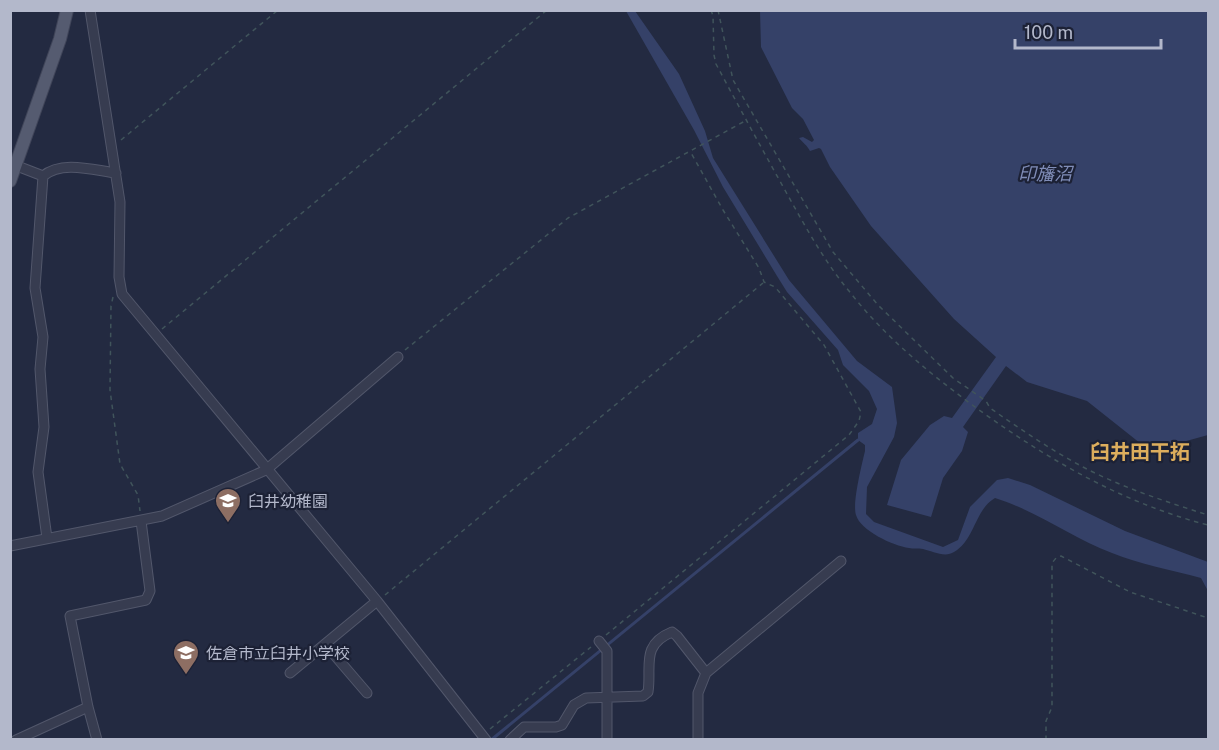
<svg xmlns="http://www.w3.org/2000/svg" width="1219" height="750" font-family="'Public Sans','Noto Sans JP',sans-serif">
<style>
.water{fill:#354168}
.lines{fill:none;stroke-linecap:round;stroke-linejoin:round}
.stream{stroke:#354168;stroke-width:3}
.minor-casing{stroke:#52576b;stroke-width:11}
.major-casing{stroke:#404559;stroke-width:14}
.path{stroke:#40545b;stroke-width:1.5;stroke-dasharray:4.5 4.5;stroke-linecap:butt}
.minor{stroke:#373c50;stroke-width:9}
.major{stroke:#555b70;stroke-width:12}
.labels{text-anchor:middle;stroke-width:4.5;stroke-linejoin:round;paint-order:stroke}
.poi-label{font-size:16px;fill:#b3b8cb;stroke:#1c2135;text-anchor:start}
.water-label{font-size:18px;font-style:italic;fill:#808db8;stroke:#1c2135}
.quarter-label{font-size:20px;font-weight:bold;fill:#ddae5d;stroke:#1c2135}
</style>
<rect width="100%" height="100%" fill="#232a41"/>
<!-- water -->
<path class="water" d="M626,11h9l44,63 26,57 8,27 76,122 68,81 35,26 5,36 -3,14 -27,50 -1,27 8,8 69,25 15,-7 12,-33 27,-27 11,-2 22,7 95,46 83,31v29l-7,-13c-30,-8 -61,-14 -89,-25 -40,-15 -75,-42 -117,-55 -20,11 -20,42 -41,54 -9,6 -22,-1 -31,-3 -5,-1 -10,0 -14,-1 -16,-2 -49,-18 -53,-33 -4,-12 6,-51 9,-64v-6l-7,-5v-7l14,-9 5,-15 -8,-18 -26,-26 -5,-15 -51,-58 -10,-16 -54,-89 -29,-57z
M760,11h448v424l-58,16 -63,-50 -60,-19 -21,-16 -43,61 5,5 -6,19 -19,27 -12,39 -44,-12 14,-45 29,-35 14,-9 8,2 44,-61 -42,-38 -83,-93 -41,-59 -9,-18 -2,-1 -9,3c-3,-6 -7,-8 -11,-13l4,-1 9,5 2,-2 -11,-21 -11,-11 -31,-61z"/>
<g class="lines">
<!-- stream -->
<path class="stream" d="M491,740l367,-300"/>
<defs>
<path id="minor" d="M90,10l30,192 -1,75 3,17 255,307 109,139
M12,164l31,12
M43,176l-8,112 8,49 -3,32 4,58 -6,45 9,66
M43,176c19,-16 50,-6 73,-3
M10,546l152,-30 104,-46 132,-113
M599,641l8,10v89
M325,644l42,49
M290,673l87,-72
M16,740l72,-33
M97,740l-9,-33 -18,-91 76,-16 4,-9 -9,-70
M510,740l14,-13h32l6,-2 12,-20 12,-7 57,-2 5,-4c4,-25 -8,-47 24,-60l5,4 29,37
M698,740v-47l8,-20 135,-112"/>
<path id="major" d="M10,181l50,-142 7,-29"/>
</defs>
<!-- minor casing -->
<use href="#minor" class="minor-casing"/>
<!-- major casing -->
<use href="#major" class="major-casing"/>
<!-- path -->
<path class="path" d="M711,10l2,6 1,39 2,9c23,43 46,85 70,128 19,34 38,69 63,99 36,46 80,82 126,116 72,52 147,96 233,118
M718,10l15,70 100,172 45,53 75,73 33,23 4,7c30,21 61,42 93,59 40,21 84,35 125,48
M121,140l157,-130
M113,297l-2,9 -1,84 10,74 18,31 2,16
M162,329l385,-319
M405,350l163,-132 177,-97
M385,595l378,-312
M606,635l243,-200 10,-14 2,-9 -37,-67 -49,-58 -11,-5 -5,-14 -36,-58 -33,-59
M490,729l101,-82
M1046,740v-19l6,-14v-144l4,-5 5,-2 69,36 78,26"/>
<!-- minor -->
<use href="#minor" class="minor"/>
<!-- major -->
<use href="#major" class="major"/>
</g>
<!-- icons -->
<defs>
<symbol id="school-pin" viewBox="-11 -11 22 30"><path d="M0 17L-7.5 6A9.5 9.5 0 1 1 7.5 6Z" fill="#8d6e63" stroke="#1c2135"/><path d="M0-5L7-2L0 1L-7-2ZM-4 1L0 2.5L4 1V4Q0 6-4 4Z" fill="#fff"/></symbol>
</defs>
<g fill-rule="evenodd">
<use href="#school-pin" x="213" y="486" width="30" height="40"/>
<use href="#school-pin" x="171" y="638" width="30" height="40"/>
</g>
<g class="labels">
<!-- poi labels -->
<g class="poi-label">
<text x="248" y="507">臼井幼稚園</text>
<text x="206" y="659">佐倉市立臼井小学校</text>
</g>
<!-- water labels -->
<g class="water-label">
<text x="1045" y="180">印旛沼</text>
</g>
<!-- quarter labels -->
<g class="quarter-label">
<text x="1140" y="459">臼井田干拓</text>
</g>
</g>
<!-- border -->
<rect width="1219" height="750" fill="none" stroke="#b3b8cb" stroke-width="24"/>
<!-- scale -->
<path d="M1015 39v9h146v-9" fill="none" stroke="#b3b8cb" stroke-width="3"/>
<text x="1024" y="39" font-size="18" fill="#b3b8cb" stroke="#1c2135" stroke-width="4.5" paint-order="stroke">100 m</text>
</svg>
